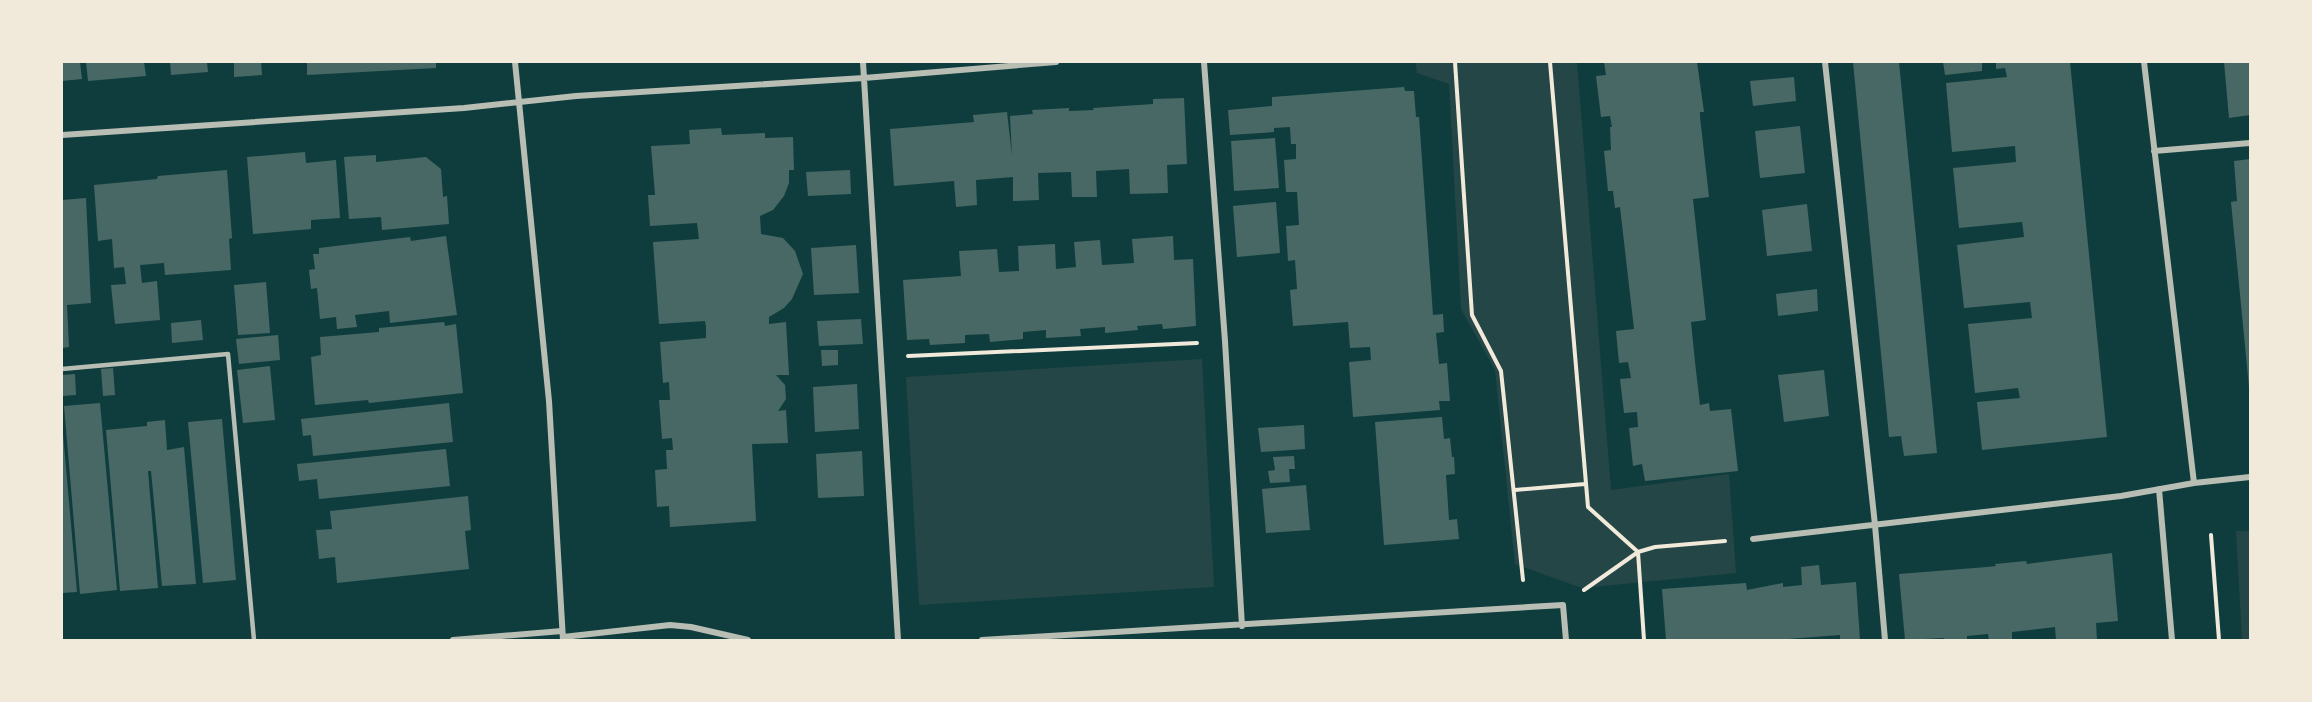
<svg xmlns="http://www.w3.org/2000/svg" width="2312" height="702" font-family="'Public Sans',sans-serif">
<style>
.green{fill:#244646}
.building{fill:#486865}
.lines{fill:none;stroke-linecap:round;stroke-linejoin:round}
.path{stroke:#f1e9da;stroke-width:4}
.service{stroke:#b8beb3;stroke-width:4.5}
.minor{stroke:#b8beb3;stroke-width:6}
</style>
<rect width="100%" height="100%" fill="#0f3d3e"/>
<!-- green -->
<path class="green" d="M1415,62h162l34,428 118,-16 7,99 -154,15 -67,-24 -20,-194 -34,-61 -12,-225 -32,-11z
M1202,359l12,228 -295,18 -13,-228z
M2236,531h14v109h-8z"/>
<!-- building -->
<path class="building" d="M62,62h18l2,17 -20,2z
M86,62h58l2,14 -58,5z
M170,62h37l1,10 -37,3z
M234,62h27l1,13 -28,2z
M307,62h129v6l-129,7z
M1604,62h93l7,50h-4v5l9,80 -16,2 13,121 -15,2 4,40 5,43 9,-2 1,8 21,-2 7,62 -93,10 -3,-17 -9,2 -4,-38 9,-1 -1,-15 -13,1 -4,-34 11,-1 -3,-16 -9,1 -3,-32 18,-2 -14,-122 -5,1 -2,-17h-5l-4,-40 7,-1 -1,-23h2l-2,-11 -9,1 -5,-41 10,-1z
M1853,62h46l38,391 -33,3 -3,-20 -12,1z
M1943,62h39v9l-37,4z
M1996,62h74l37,375 -125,13 -5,-48 43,-4 -2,-10 -43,5 -7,-69 64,-6 -2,-16 -66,6 -7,-63 67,-8 -1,-8 -1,-7 -63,6 -6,-60 63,-6 -1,-16 -63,6 -6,-69 61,-6 -2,-9 -9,1z
M2224,62h26v53l-21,3z
M1794,77l2,24 -43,5 -3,-25z
M1404,87l1,4h9l2,26h3l14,198 10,-1 1,18 -8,1 3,31 8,-1 3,38h-11l1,9 -87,7 -4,-55 22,-2 -1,-13 -20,1 -2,-26 -55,4 -3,-36 7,-1 -2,-29 -7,1 -2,-35 13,-1 -2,-33h-11l-2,-32 12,-1v-15h-5l-1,-17 -16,1v4l-44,3 -2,-25 44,-4v-9z
M1184,98l3,66 -20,1 1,28 -38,1 -1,-25 -33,2 1,26h-25l-1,-25 -33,1 1,27 -26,1v-24l-37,3 1,25 -21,2 -2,-26 -60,5 -4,-57 84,-7 -1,-7 34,-3 5,44 -2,-40 23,-2 -1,-4 37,-2v3l25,-1 -1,-2 60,-4v-5z
M1800,126l5,47 -45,5 -5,-47z
M721,128l1,7 43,-2v5l28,-1 1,33h-5v13l-5,13 -11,14 -13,6 1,18 22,4 12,13 8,23 -11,25 -8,9 -15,9v7l17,-2 3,53h-13l9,10 1,14 -8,12 8,-1 2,33 -36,1 4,77 -86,6 -1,-21 -12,1 -2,-37 12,-1 -1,-19h7l-1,-12 -10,1 -3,-39h11l-1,-18 -6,1 -3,-41 46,-4v-11l-1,-6 -46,3 -6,-82 46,-3 -2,-16 -47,3 -2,-31h7l-4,-49 39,-2 -1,-14z
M1275,138l4,50 -45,3 -3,-50z
M305,152l1,11 30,-3 4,58 -29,2v9l-58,5 -6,-77z
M376,155v7l50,-5 15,12 2,28 4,-1 2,28 -67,6 -1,-13 -32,2 -5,-62z
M2250,159v228h-1l-18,-185 6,-1 -3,-40z
M227,170l5,68 -3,1 2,31 -66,5 -1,-12 -24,2 2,18 15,-2 3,39 -45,4 -4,-39 15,-1 -2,-17 -10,1 -2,-29 -14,2 -4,-56 63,-6 1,-3z
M850,170l1,24 -43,2 -2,-24z
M86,198l5,105 -24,2 2,42 -7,1v-148z
M1276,202l4,51 -43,4 -4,-51z
M1807,204l5,47 -45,5 -5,-46z
M446,236l11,79 -67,8 -1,-12 -34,4 2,12 -20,2 -1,-12 -16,2 -3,-31 -6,1 -2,-19 6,-1 -2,-15h6v-6l91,-11 1,4z
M1173,236l1,24 19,-1 3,67 -33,3 -1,-5 -25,2 1,4 -33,3v-6l-25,2 1,7 -35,2v-8l-23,2v7l-33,3 -1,-8 -24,1v8l-35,2 -1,-6 -22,1 -4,-60 58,-4 -2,-25 38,-2 2,23 20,-1 -1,-25 37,-2 1,25 20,-2 -2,-25 26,-2 2,25 32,-2 -2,-24z
M856,245l3,48 -45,2 -3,-47z
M266,282l4,51 -32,2 -4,-50z
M1817,289l1,22 -40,5 -2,-22z
M861,319l2,25 -44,2 -2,-25z
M201,320l2,20 -31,3 -1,-20z
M444,322l1,4 11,-2 7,69 -94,10 -1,-3 -53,5 -4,-48 10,-2 -1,-18 59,-5v-4z
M278,335l2,25 -41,4 -3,-25z
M821,350h17v15l-16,1z
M270,366l5,54 -32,3 -6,-53z
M113,368l2,27 -12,1 -2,-27z
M1824,370l5,46 -45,6 -6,-47z
M75,374l1,21 -14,1v-21z
M857,384l2,45 -44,3 -2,-45z
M100,403l17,187 -37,4 -16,-188z
M449,403l4,39 -140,14 -2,-21 -8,1 -2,-17z
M1442,417l2,22 6,-1 2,19h2l1,17 -9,1 3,45 8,-1 2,20 -75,6 -9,-123z
M222,419l14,161 -33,3 -15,-161z
M165,420l2,30 17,-3 12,137 -34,2 -11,-115h-3l10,117 -38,3 -14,-161 41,-4v-4z
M1304,425l1,24 -44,3 -3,-24z
M62,434h1l14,158 -15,1z
M446,449l4,37 -131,13 -2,-20 -18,2 -2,-17z
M862,451l2,45 -46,2 -2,-44z
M1294,456l1,13h-6l1,13 -20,1 -2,-12 7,-1 -2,-13z
M1306,485l4,45 -44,3 -4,-44z
M468,496l3,34 -6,1 4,38 -132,14 -2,-26 -16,2 -3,-29 16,-1 -2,-18z
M2112,553l6,68 -22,2 1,17h-41l-1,-13 -43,5v8h-23l-1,-6 -21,2v4h-23v-2l-39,2 -6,-66 88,-7 9,-1 -1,-2 31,-3 1,3z
M1819,565l2,20 35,-3 4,58h-20v-5l-65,5h-109l-4,-51 84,-6 1,7 36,-7v4l19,-2 -1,-18z"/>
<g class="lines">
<!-- path -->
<path class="path" d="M1455,62l17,253 29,56 22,209
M1550,62l38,445 50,45 6,88
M908,356l289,-13
M1515,490l70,-6
M2211,535l8,105
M1584,590l54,-38 17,-5 70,-6"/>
<!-- service -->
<path class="service" d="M62,369l166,-15 26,286"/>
<!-- minor -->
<path class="minor" d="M515,62l34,339 14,239
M863,62l35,578
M1204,62l21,279 17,285
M1825,62l50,463 10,115
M2144,62l50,421
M62,135l402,-27 112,-12 288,-18 192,-16
M2154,151l96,-8
M2159,489l13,151
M1753,539l368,-43 73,-13 56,-6
M563,637l107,-12 21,2 57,13
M453,640l109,-9
M982,640l581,-35 3,35"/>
</g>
<!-- border -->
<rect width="2312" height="702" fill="none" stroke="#f1e9da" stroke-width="126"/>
</svg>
